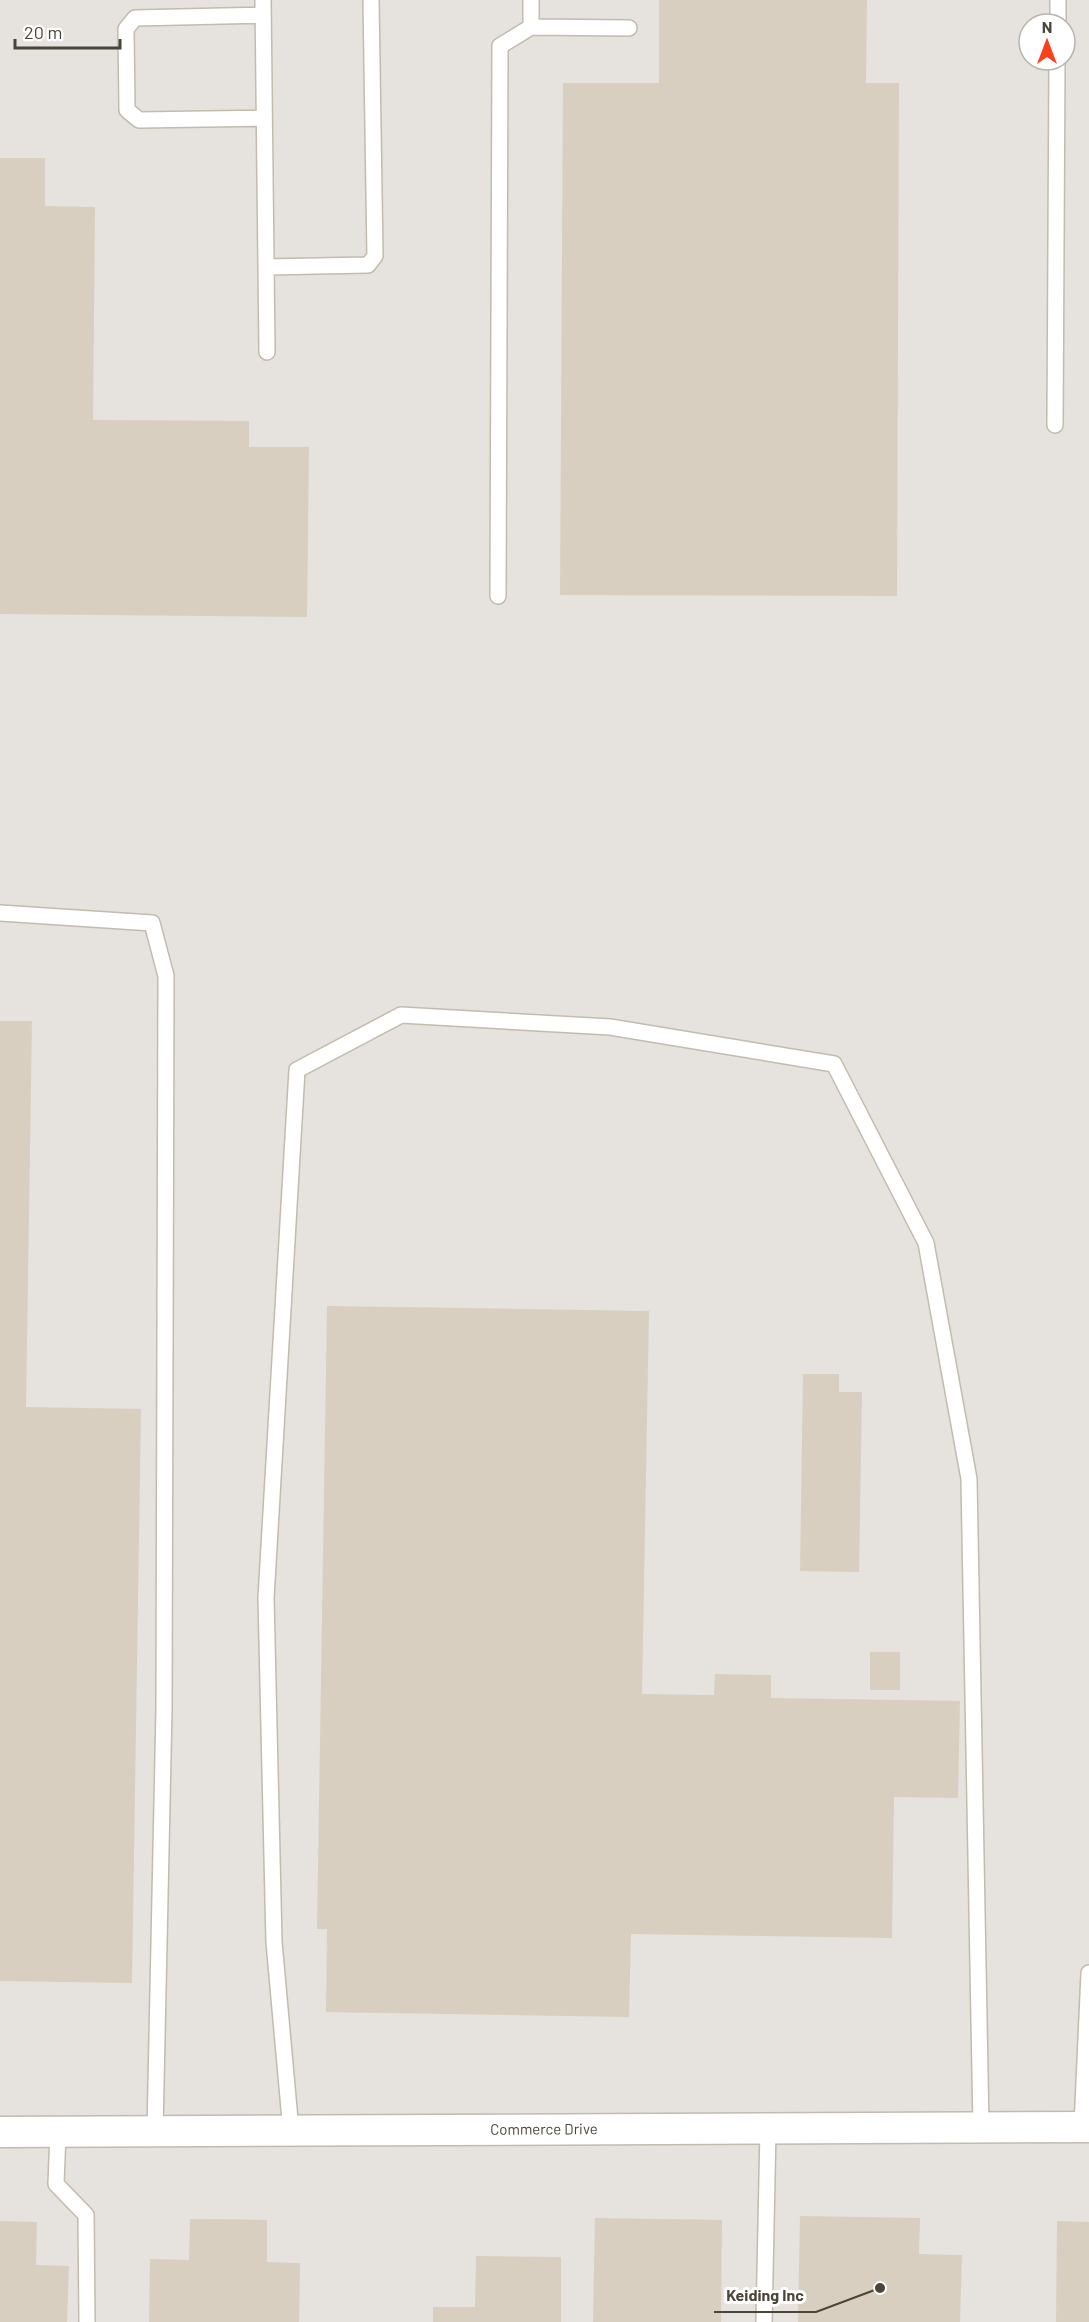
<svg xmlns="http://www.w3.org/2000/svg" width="1089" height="2322" font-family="Barlow,sans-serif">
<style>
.industrial{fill:#e6e2dd;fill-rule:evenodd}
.building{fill:#d8cfc1}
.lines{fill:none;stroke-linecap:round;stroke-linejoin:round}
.lane-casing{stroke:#c2bbae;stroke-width:18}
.street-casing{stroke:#c2bbae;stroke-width:33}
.lane{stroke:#fff;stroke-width:15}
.street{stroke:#fff;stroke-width:30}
.labels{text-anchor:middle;stroke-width:6;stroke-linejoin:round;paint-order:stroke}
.street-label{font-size:15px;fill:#4b4439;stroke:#fff}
.leader{fill:none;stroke:#4b4439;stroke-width:2}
.callout-dot{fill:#4b4439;stroke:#fff;stroke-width:2}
.callout-label{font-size:16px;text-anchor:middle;font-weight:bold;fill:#4b4439;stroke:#fff;stroke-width:6;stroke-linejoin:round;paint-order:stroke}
</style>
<rect width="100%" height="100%" fill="#f6f3ec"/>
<!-- industrial -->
<path class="industrial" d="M0,0h1089v2322h-1089zM1029,24h36v36h-36z"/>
<!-- building -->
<path class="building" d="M659,0h208l-1,83h33l-2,513 -337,-1 3,-512h96z
M0,158h45v48l50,1 -2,213 156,1v26h60l-2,170 -307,-3z
M0,1021h32l-6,386 115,2 -9,574 -132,-2z
M327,1306l322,5 -7,383 72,1 1,-21 56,1v23l189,3 -2,97 -64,-1 -2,141 -261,-4 -2,83 -303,-5 1,-83h-10z
M803,1374h36v18h23l-3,180 -59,-1z
M870,1652h30v38h-30z
M800,2216l120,2 -1,36 43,1 -2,67h-162z
M595,2218l127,2 -1,102h-128z
M190,2219l77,1v42l33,1 -1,59h-150l1,-63 39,1z
M0,2221l37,1 -1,43 33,1 -2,56h-67z
M1057,2221l32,1v100h-33z
M476,2256l85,1v65h-128v-15h42z"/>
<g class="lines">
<defs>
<path id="lane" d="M263,0l4,352
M263,15l-128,3 -9,11 1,81 12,10 125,-2
M1058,24v-24
M531,27l98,1
M266,267l102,-2 7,-9 -4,-256
M1055,425l2,-365
M498,596l2,-550 31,-19v-27
M0,913l152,10 14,53 -2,733 -9,422
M1082,2127l7,-154
M291,2131l-17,-189 -8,-344 31,-528 104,-55 209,12 224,37 92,179 43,236 12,648
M58,2132l-2,52 30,31 1,107
M764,2322l4,-193"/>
<g id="street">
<path id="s1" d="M0,2132l1089,-5"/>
</g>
</defs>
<!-- lane casing -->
<use href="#lane" class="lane-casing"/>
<!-- street casing -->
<use href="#street" class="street-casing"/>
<!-- lane -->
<use href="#lane" class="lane"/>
<!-- street -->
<use href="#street" class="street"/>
</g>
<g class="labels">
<!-- street labels -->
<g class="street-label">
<text dy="5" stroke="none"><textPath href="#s1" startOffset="544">Commerce Drive</textPath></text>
</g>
</g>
<!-- callouts -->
<path class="leader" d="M880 2288L816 2312H714"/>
<circle class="callout-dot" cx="880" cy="2288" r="6"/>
<g class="callout-label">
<text x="765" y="2301">Keiding Inc</text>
</g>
<!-- north arrow -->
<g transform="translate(1047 42)"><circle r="28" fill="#ffffff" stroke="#b7b4b0" stroke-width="1.5"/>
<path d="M0-4.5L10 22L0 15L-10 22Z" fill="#fc3f1d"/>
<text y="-9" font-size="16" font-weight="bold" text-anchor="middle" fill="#4b4439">N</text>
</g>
<!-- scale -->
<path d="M15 39v9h105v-9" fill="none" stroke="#4b4439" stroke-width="3"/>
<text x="24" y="39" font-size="18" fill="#4b4439" stroke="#ffffff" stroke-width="4.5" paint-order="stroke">20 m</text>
</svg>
